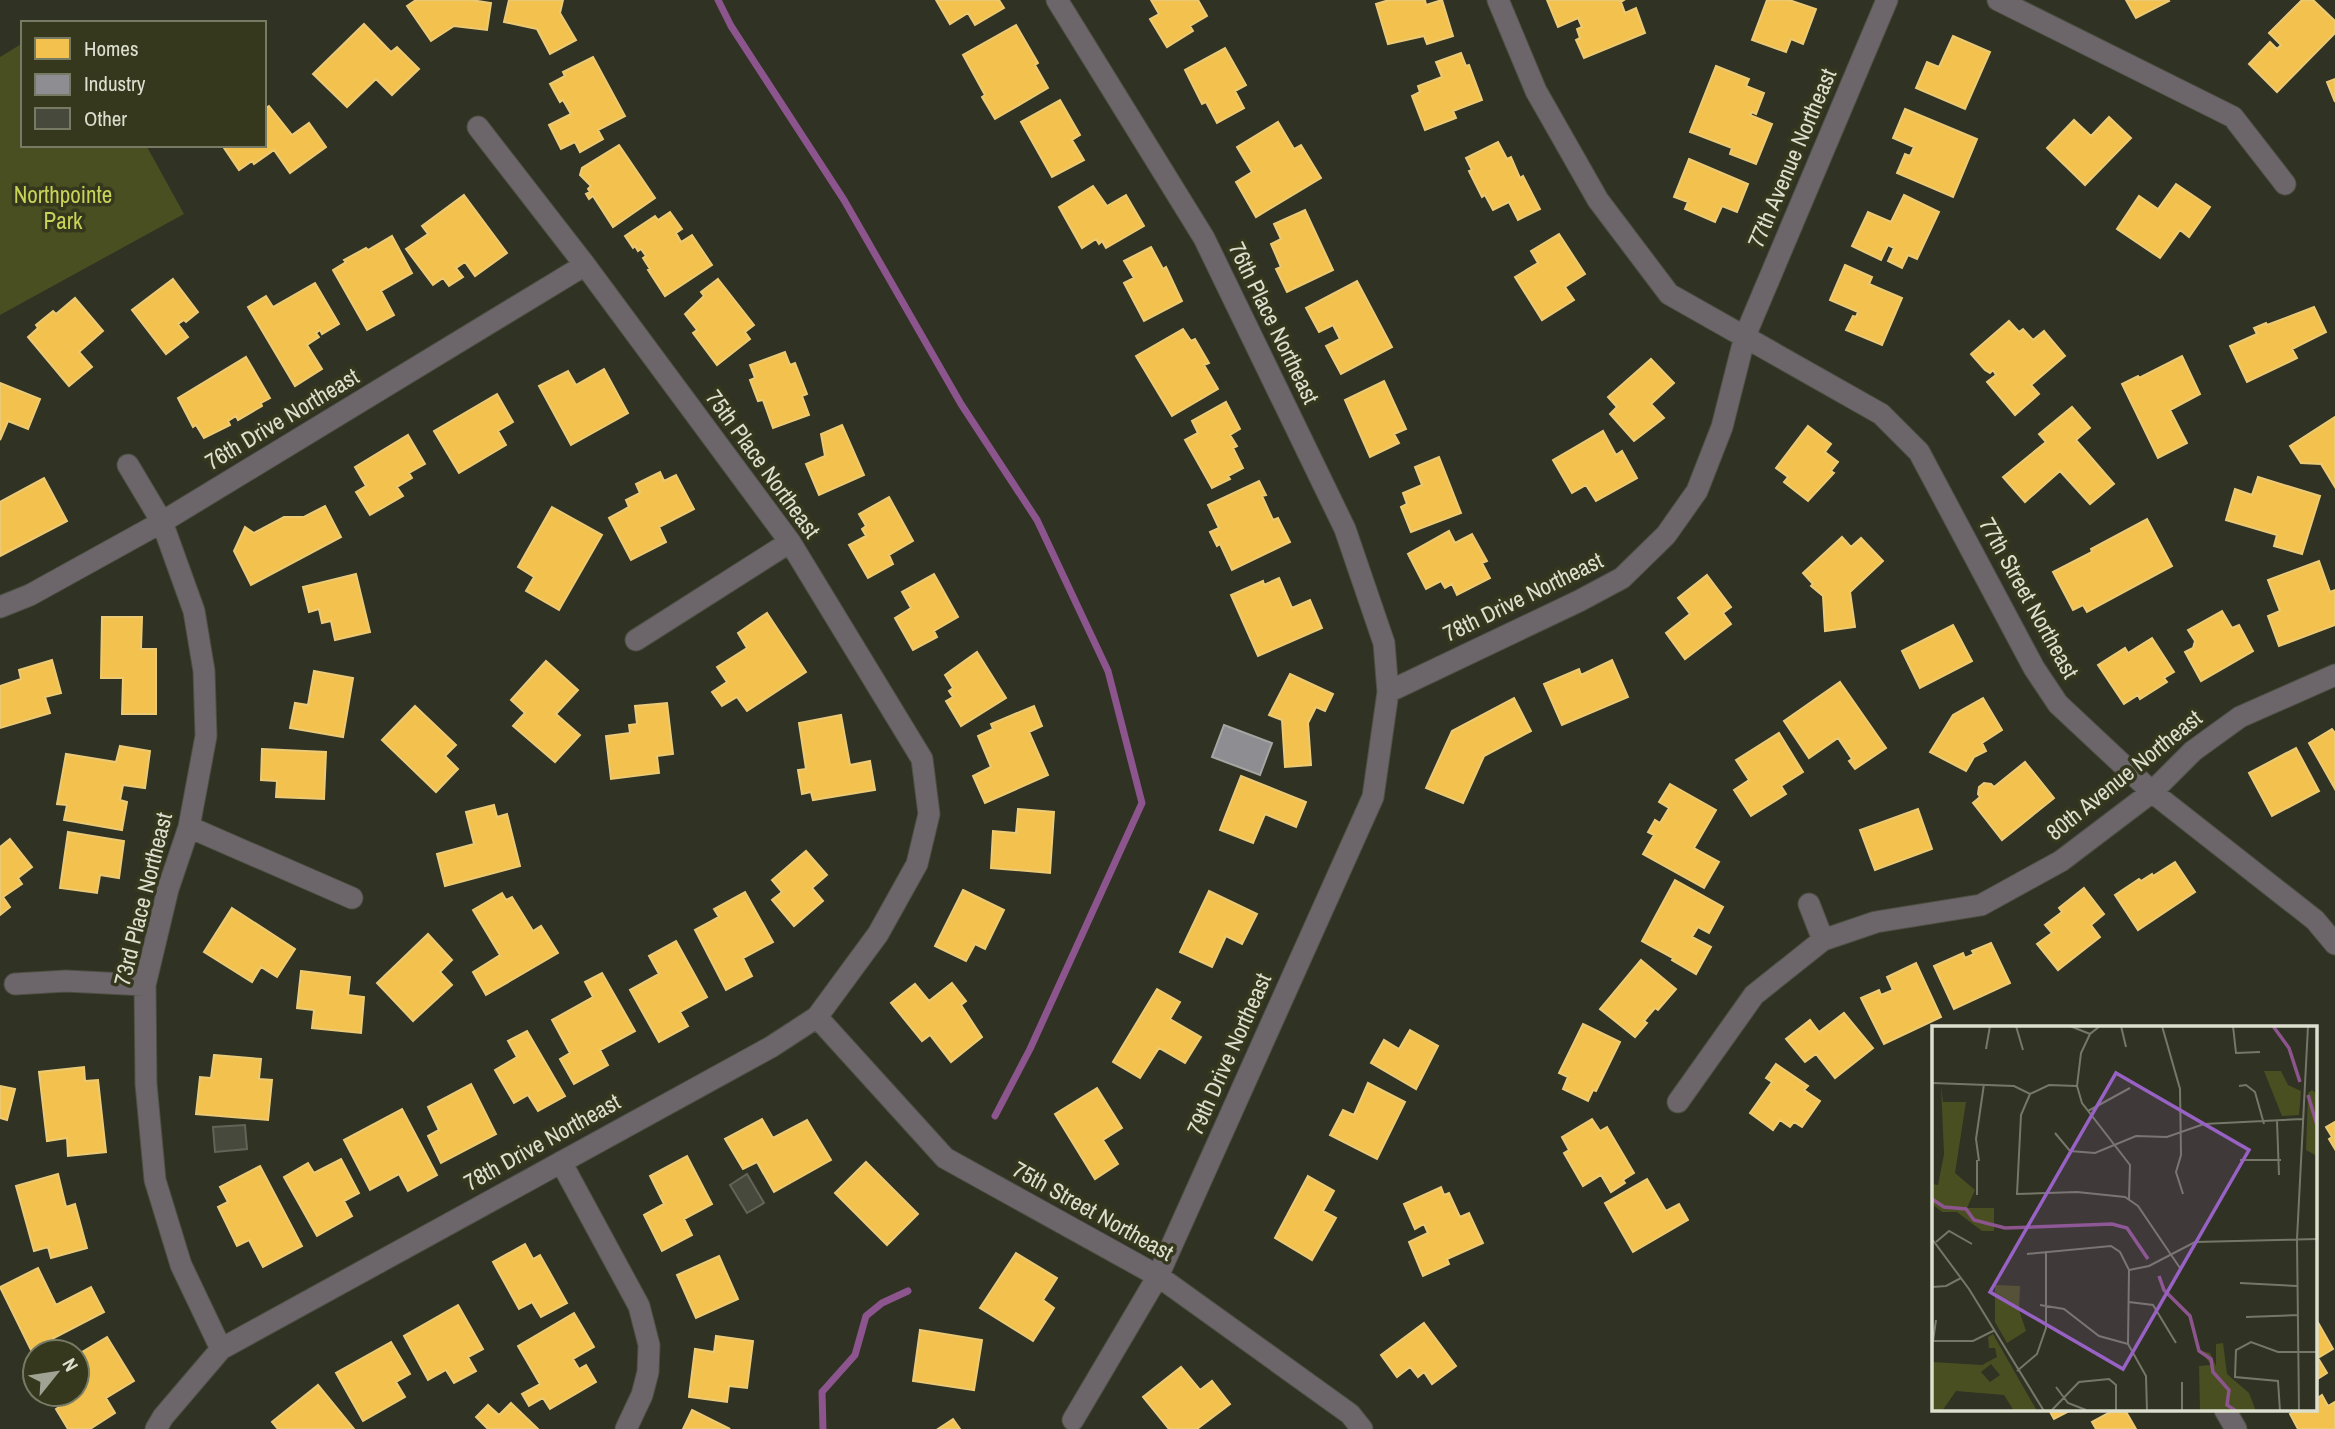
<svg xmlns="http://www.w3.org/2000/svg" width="2335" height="1429" font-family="'Archivo Narrow',sans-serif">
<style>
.green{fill:#4a4f22}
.homes{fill:#f2c14e;stroke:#ecca75;stroke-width:2}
.industry{fill:#8d8d92;stroke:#a5a6a4;stroke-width:2}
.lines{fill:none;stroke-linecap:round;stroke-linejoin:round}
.stream{stroke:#8c558d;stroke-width:7}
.building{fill:#47493c;stroke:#626457;stroke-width:2}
.street-casing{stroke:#4e5044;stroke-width:23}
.street{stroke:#6c656a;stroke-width:21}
.labels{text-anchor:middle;stroke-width:7;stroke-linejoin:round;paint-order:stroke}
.street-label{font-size:23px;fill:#dde0cf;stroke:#35381d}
.park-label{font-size:23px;fill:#c8d358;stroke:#35381d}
.inset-river{fill:none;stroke:#8c558d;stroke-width:3.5}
.inset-road{fill:none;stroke:#757868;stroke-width:2}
.view{fill:#9862c4;fill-opacity:0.15;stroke:#9862c4;stroke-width:3.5}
.inset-edge{fill:none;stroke:#dde0cf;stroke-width:3.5}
</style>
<rect width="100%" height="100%" fill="#303223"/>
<!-- green -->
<path class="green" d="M23,43v102h123l38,69 -184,101v-258z"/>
<!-- homes -->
<path class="homes" d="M416,0h55l20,3 -4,27 -33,-4 -23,15 -24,-35z
M509,0h54l-3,13 16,27 -26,14 -13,-25 -33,-7z
M936,0h63l5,8 -29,17 -7,-12 -18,11z
M1151,0h47l9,16 -17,10 3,5 -26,16 -17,-28 9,-5z
M1389,0h36l1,5 16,-5 11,36 -26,8 -3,-8 -36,8 -12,-40z
M1547,0h77l-3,2 4,11 11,-5 9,25 -61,25 -8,-18 4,-2 -3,-9 5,-2 -4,-9 -20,9z
M1767,0h22l27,9 -13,35 -12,-5 -5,13 -34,-12z
M2126,0h42l1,1 -33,17z
M2302,0h11l22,21v12l-58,59 -28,-28 21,-22 7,7 4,-4 -12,-12z
M364,24l27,28 6,-5 22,22 -27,26 -16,-16 -29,28 -34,-33z
M1016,25l22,38 -3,2 13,23 -53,31 -13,-22 3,-2 -22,-40z
M1953,36l37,16 -25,57 -49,-21 11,-26 12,5z
M1225,48l21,37 -11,6 9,17 -27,15 -11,-21 -4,2 -17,-34z
M1461,53l5,13 3,-1 13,35 -29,11 3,7 -31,12 -13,-34 8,-4 -2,-6 24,-9 -6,-15z
M593,57l32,59 -27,14 5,9 -23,13 -5,-10 -14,7 -12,-24 22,-11 -8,-14 -3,2 -10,-18 15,-8 -2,-4z
M1716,66l33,13 -3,7 18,7 -8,21 -4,-2 -2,3 22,9 -16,40 -26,-10 2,-6 -42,-16z
M2335,79v23l-8,-20z
M1060,100l20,35 -8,5 12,20 -32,17 -31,-55z
M269,106l23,29 17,-12 17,24 -36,26 -16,-23 -20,14 -2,-3 -13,9 -17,-25h42v-36z
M1905,109l72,30 -24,58 -56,-24 8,-19 5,2 4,-9 -21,-9z
M2109,117l22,21 -46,47 -38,-37 27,-28 17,16z
M1278,122l16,27 7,-4 20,33 -65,39 -20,-35 16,-10 -15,-25z
M1498,142l9,17 4,-2 9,21 3,-2 17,33 -22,11 -9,-18 -16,8 -8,-15 -3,2 -13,-26 3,-1 -6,-12z
M619,145l36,53 -42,29 -20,-31 -4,3 -3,-5 4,-2 -2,-3 3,-3 -11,-11 2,-7z
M1689,159l59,25 -11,28 -15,-6 -7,16 -30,-13 3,-7 -14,-5z
M2176,184l34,23 -21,30 -9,-7 -20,28 -43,-29 22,-33 19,13z
M1093,186l14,20 19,-11 18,31 -38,22 -4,-7 -3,3 -3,-5 -14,9 -23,-41z
M464,195l43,58 -32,23 -10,-14 -9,6 7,9 -14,9 -6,-8 -10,7 -27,-36 22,-15 -6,-8z
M1904,195l35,17 -22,47 -9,-4 -6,13 -14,-7 6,-13 -6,-3 -7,15 -29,-14 16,-34 23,10z
M1305,210l28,60 -46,22 -11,-23 5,-2 -10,-23 10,-5 -7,-15z
M670,212l12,17 -6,4 5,9 11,-7 20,30 -47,31 -17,-26 2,-1 -7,-11 3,-2 -5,-7 -3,2 -3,-5 -2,2 -8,-12 30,-20 3,4z
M1559,234l26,40 -20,13 9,13 -32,20 -27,-43 23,-14 -7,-12z
M392,236l20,37 -31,18 13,24 -27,15 -34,-60 13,-8 -2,-2 22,-12 2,2z
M1151,247l12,22 3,-2 16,34 -38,20 -20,-38 10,-5 -10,-17z
M1845,265l27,12 -3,7 33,14 -20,47 -36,-15 7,-14 3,1 2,-5 -28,-12z
M173,279l25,33 -12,10 -2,-2 -6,4 10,13 -22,17 -34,-44z
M718,279l36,46 -9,7 5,7 -33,26 -24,-32 4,-3 -12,-16 19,-18 -3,-4z
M1357,281l35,66 -51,27 -15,-28 14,-7 -7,-14 -14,7 -13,-24z
M315,283l24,41 -17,10 -2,-4 -4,3 3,4 -12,8 15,24 -27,17 -47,-79 18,-11 7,11z
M75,298l28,33 -24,21 13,15 -23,19 -41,-49 10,-9 -2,-3 17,-14 3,3z
M2314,307l12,25 -34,17 5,9 -50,24 -17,-36 27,-12 -3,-6 12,-5 1,2z
M2009,321l10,11 4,-3 10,11 11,-9 21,25 -34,29 8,9 -24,21 -28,-33 9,-7 -3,-5 -3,3 -5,-3 -14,-16z
M1183,329l8,12 4,-2 14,24 -5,2 14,24 -46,27 -36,-60z
M785,352l5,13 5,-2 12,31 -5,2 7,19 -36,13 -10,-28 -5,1 -8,-21 5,-2 -5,-13z
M2182,356l18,38 -30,16 17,33 -29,15 -36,-74 16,-8 1,2z
M246,357l24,41 -9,5 1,3 -24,14 -2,-4 -8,5 2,4 -26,13 -8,-13 -3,2 -15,-29z
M1651,359l23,24 -23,21 13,14 -30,23 -24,-27 7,-7 -9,-10z
M604,369l24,44 -57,32 -32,-59 29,-15 8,14z
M1384,381l22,48 -12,5 5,9 -29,14 -25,-57z
M0,383l40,16 -12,30 -20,-8 -8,19z
M497,394l16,28 -15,9 8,14 -47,28 -25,-42z
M1226,402l14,27 -10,6 7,11 -4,2 10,20 -15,8 2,3 -18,9 -27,-48 13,-7 -6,-12z
M2072,407l18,21 -14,12 38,44 -24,20 -30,-33 -35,31 -22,-25 43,-35 -7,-8z
M2335,417v70l-14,-23 -20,-1 -11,-17z
M842,425l22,50 -45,20 -13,-31 19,-8 -4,-22z
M1808,426l23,18 -6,8 13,10 -7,9 3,2 -26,28 -24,-19 4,-5 -12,-9z
M1603,431l13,24 6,-4 15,27 -41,23 -10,-16 -14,8 -19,-33z
M408,435l17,29 -16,9 3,5 -15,9 6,9 -33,19 -14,-23 10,-6 -11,-19z
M1439,457l22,56 -50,19 -10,-25 6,-3 -4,-11 19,-8 -7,-18z
M660,472l4,9 12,-6 18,34 -35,18 7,15 -35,18 -22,-42 20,-11 -3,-7 14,-7 -4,-9z
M2258,477l62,19 -18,58 -28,-8 3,-11 -51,-15 9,-31 17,6z
M44,478l23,43 -67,35v-54z
M1259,481l7,14 -4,1 11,24 5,-2 12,24 -58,28 -12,-26 -3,2 -7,-14 9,-4 -11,-23z
M889,497l24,44 -24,14 4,9 -25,14 -19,-33 17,-9 -4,-7 4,-3 -7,-12z
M325,506l16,31 -90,48 -17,-34 11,-24 9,6 30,-16h20z
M552,507l50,28 -43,75 -33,-19 8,-14 -16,-10z
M2147,519l25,47 -85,46 -4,-7 -10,5 -20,-38 39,-20 -1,-3z
M1449,531l6,12 17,-9 15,27 -5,2 8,15 -33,17 -5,-11 -7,4 -4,-7 -15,8 -18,-35z
M1842,537l9,10 10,-9 22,23 -33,31 5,35 -30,4 -2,-35 -12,-10 2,-2 -10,-11z
M2319,561l11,31 5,-2v35l-56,21 -11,-30 12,-5 -12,-31z
M356,574l14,58 -35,8 -4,-19 -9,2 -3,-14 -10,3 -6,-25z
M934,574l24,43 -24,14 3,6 -24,13 -18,-32 16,-10 -9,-16z
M1707,575l24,32 -8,6 8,11 -46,35 -19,-26 24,-19 -12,-16z
M1279,578l13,30 18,-8 12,28 -64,28 -27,-61 32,-14 1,4z
M2222,611l10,17 7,-3 14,26 -52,30 -16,-29 8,-4 2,-7 -7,-11z
M767,613l39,59 -59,39 -10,-14 -15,9 -10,-14 15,-10 -10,-15 30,-19 -9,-15z
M102,617h40l-1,32h15v65h-34l1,-36h-22z
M1953,625l19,36 -52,27 -18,-37z
M2152,638l22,34 -10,6 3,4 -27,17 -2,-4 -14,9 -26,-39 27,-17 3,5z
M977,652l29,46 -45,28 -15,-25 7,-4 -4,-6 4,-3 -8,-13z
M52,660l9,33 -16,4 5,16 -50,15v-42l21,-7 -2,-9z
M1612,660l16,37 -66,28 -18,-41 35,-15 2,6z
M546,661l32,29 -22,24 24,21 -25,27 -42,-36 12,-13 -14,-13z
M314,671l39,7 -10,59 -53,-9 5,-25 13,2z
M1290,674l43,20 -8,17 -9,-4 -8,16 3,42 -26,2 -3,-47 -13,-5z
M1840,682l46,66 -31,21 -6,-8 3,-2 -14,-21 -29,20 -25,-37z
M1514,698l17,33 -47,25 -21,47 -37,-15 26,-57z
M1983,698l19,32 -20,13 4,8 -12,6 -8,14 -36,-19 23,-37z
M667,703l6,51 -16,2 2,17 -48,6 -5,-43 24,-3 -1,-8 8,-1 -2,-18z
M415,706l41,39 -11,11 13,13 -22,23 -54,-52z
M1034,706l8,20 -13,6 19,43 -63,28 -12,-27 18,-9 -13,-31 15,-7 -2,-5z
M841,715l9,50 20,-4 5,29 -62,10 -2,-8 -9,2 -4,-24 8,-1 -7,-46z
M2332,729l3,4v56l-26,-46z
M1779,733l24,39 -22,14 5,8 -35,22 -17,-26 15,-10 -13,-20z
M120,746l30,5 -5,37 -22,-3 -3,15 7,2 -5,28 -58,-10 3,-15 -10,-1 9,-50 50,8z
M2296,748l23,43 -47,25 -23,-43z
M262,749l64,3 -2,47 -48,-2 1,-16 -16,-1z
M2025,762l29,36 -52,42 -29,-37 7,-6 -2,-3 1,-7 5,-4 7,1 3,3z
M1241,776l65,26 -10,25 -31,-13 -12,29 -33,-13z
M1670,784l46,26 -22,38 25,14 -15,26 -61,-34 11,-19 -6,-3 7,-12 5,3 9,-15 -10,-6z
M494,805l3,12 10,-3 13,52 -75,20 -8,-32 37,-10 -8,-32z
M1018,809l36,3 -4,61 -59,-5 2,-37 23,2z
M1918,809l14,40 -57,21 -15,-40z
M68,832l56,9 -5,37 -19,-3 -3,18 -37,-5z
M10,839l22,28 -14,11 4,6 -19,13 7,10 -10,8v-68z
M806,851l21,24 -15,13 11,13 -29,25 -22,-26 10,-8 -10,-12z
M2175,862l20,30 -57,38 -23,-35 24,-16 2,2 11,-7 1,2z
M1675,880l48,27 -14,26 -11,-6 -6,10 19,10 -15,27 -24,-14 1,-2 -31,-17z
M2084,888l20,26 -13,11 9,12 -42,33 -21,-26 15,-11 -7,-8 17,-13 -3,-4z
M963,890l41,20 -19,39 -10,-5 -9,17 -31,-15z
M1209,891l48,23 -15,30 -16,-8 -14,31 -32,-15z
M745,892l28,50 -30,16 9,18 -26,14 -31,-60 24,-13 -5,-8z
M502,893l4,7 6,-3 21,34 8,-5 17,27 -72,42 -13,-23 27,-17 -27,-45z
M232,908l63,41 -18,28 -16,-10 -9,15 -48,-30z
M428,934l24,26 -12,12 12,13 -39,36 -36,-38z
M676,941l31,56 -27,15 8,14 -29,16 -29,-52 29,-16 -10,-18z
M1991,943l19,40 -56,26 -20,-43 29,-13 2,5 9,-4 -2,-3z
M1641,960l35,29 -18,21 -3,-2 -11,13 3,2 -12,14 -35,-28z
M1916,963l25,54 -57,27 -23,-46 18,-8 2,5 12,-5 -6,-13z
M301,971l49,6 -2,18 16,2 -3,36 -49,-5 2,-18 -17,-2z
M602,973l33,58 -35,19 8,15 -34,19 -14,-25 10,-6 -18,-33 41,-23 -8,-15z
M952,983l14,18 -5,4 21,32 -31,25 -21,-27 -8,6 -31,-38 24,-19 14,17z
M1157,989l23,13 -10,17 31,18 -16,26 -26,-15 -19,30 -27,-16z
M1844,1013l29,35 -38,30 -19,-24 -11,8 -19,-23 24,-19 9,12z
M1583,1024l37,18 -24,49 -3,-1 -5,11 -25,-12 5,-12 -9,-4z
M1410,1030l28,16 -22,43 -45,-26 13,-23 15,9z
M527,1031l38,65 -27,15 -10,-16 -14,8 -19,-33 22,-13 -9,-16z
M214,1055l47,4 -2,20 13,1 -4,40 -72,-6 4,-37 11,1z
M1776,1064l32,22 -4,4 16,11 -18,26 -8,-5 -4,5 -10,-7 -7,10 -23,-17 22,-31 -6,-4z
M84,1067l1,14 13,-1 8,72 -38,4 -1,-18 -20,3 -8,-69z
M1368,1083l37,19 -28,57 -47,-24 13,-25 11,5z
M471,1084l25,50 -55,29 -13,-27 11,-6 -11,-23z
M0,1086l15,3 -8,31 -7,-2z
M1097,1088l25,40 -19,12 15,24 -23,15 -40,-65z
M402,1109l35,66 -29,16 -9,-17 -29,16 -26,-50z
M762,1119l11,19 34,-18 24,40 -57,32 -17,-30 -14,7 -18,-30z
M1592,1119l8,12 7,-4 27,46 -11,7 2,3 -14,9 -10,-17 -18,11 -19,-33 5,-3 -7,-13z
M2335,1122v27l-6,-10 3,-2 -6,-10z
M687,1156l25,48 -28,15 8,16 -30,16 -18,-36 20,-11 -14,-28z
M341,1159l18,34 -15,8 8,15 -35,20 -33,-59 24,-14 6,10z
M866,1162l52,52 -31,31 -52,-52z
M260,1166l42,80 -39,21 -14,-27 -12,6 -19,-39 10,-5 -8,-15z
M58,1174l8,33 9,-3 12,44 -36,10 -3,-11 -14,4 -18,-65z
M1308,1176l26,15 -11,20 13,7 -24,42 -37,-22z
M1647,1179l19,32 13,-7 9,16 -55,32 -28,-49z
M1441,1187l3,8 5,-2 11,24 9,-4 14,30 -36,16 2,5 -26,12 -14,-34 19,-9 -4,-9 -9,5 -11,-25z
M525,1244l8,15 7,-4 27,48 -26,14 -9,-15 -13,7 -26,-47z
M1016,1253l41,25 -14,22 11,8 -21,33 -53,-33z
M719,1256l19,43 -42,19 -19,-43z
M38,1268l18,37 35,-18 13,25 -73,38 -31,-63z
M458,1305l25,44 -15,8 8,14 -22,12 -8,-13 -18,10 -24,-44z
M574,1313l20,34 -21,12 6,10 7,-4 10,17 -46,27 -7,-11 -14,8 -7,-12 18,-10 -22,-38z
M2316,1319l17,30 -15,9 9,15 -11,7z
M1424,1323l32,43 -24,18 -8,-12 -6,5 -8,-10 -13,10 -16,-22z
M920,1330l62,10 -8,50 -61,-9z
M716,1336l37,5 -6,47 -18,-2 -2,16 -38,-5 6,-48 19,3z
M107,1337l27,44 -28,17 9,15 -25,16h-22l-12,-20 14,-9 -4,-6h11v-39z
M391,1342l19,32 -14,8 9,15 -42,24 -27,-48z
M1181,1367l19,23 12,-9 18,23 -33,25h-28l-26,-32z
M318,1385l36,44h-76l-6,-7z
M2322,1395l6,11 7,-4v27h-37l-8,-15 7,-4h19v-11z
M511,1403l27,26h-50l-12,-12 12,-12 11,10z
M692,1410l38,19h-47z
M2049,1410h22l-17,9z
M2114,1410h11l11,19h-40l-4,-7z
M953,1419l7,10h-22z"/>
<!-- industry -->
<path class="industry" d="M1224,725l48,18 -12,32 -48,-18z"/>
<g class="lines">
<!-- stream -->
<path class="stream" d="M718,0l13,26 113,174 117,204 76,116 71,151 34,132 -112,246 -35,67
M823,1429l-1,-37 33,-37 11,-39 16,-13 26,-12"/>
</g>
<!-- building -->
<path class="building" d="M245,1125l2,24 -32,3 -2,-25z
M747,1174l17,29 -17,10 -17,-28z"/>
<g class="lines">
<defs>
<path id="street" d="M1057,0l147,238 141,291 39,114 4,49 -15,105 -215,479 -85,144
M1498,0l38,91 62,109 71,94 212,120 38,38 115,216 24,36 94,88 163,128 20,24
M1998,0l235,117 52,67
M128,465l34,57 32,89 10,60 2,65 -17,91 -21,62 -23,96 1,99 9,96 26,85 40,84
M0,607l30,-12 132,-73 423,-257
M636,640l154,-98
M1388,692l191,-91 43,-23 44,-43 31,-44 25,-64 23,-91 142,-336
M189,827l163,71
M1809,904l14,36
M15,984l51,-3 79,4
M817,1017l128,141 213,118 192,138 12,15
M1678,1102l76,-107 69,-55 53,-18 105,-17 80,-44 91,-69 41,-41 47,-34 95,-42
M561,1162l78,144 10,39 -1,27 -6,23 -16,34
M2225,1410l11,19
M156,1429l7,-12 58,-68 550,-302 46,-30 61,-83 39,-70 12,-50 -7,-55 -132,-217 -205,-277 -107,-138"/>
</defs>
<!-- street casing -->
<use href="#street" class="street-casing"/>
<!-- street -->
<use href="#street" class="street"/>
</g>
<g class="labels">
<!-- street labels -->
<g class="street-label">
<text transform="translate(1792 158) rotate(-67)" y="8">77th Avenue Northeast</text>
<text transform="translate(1274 323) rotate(64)" y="8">76th Place Northeast</text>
<text transform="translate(282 419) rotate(-31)" y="8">76th Drive Northeast</text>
<text transform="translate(763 464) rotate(54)" y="8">75th Place Northeast</text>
<text transform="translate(1523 597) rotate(-26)" y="8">78th Drive Northeast</text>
<text transform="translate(2029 598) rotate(61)" y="8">77th Street Northeast</text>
<text transform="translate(2124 775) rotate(-39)" y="8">80th Avenue Northeast</text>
<text transform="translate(143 899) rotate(-76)" y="8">73rd Place Northeast</text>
<text transform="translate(1229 1054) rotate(-66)" y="8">79th Drive Northeast</text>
<text transform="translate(542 1142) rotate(-29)" y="8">78th Drive Northeast</text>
<text transform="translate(1093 1211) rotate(29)" y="8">75th Street Northeast</text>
</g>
<!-- park labels -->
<g class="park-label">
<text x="63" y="203">Northpointe<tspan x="63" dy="26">Park</tspan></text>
</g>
</g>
<!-- overview -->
<g transform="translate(1932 1026)">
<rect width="385" height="385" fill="#303223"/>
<path d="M332,45h17l7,14 13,6 -2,24 -17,1zM9,60l2,16h23l-11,71 20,17 -8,18h27v23h-12l-25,-19h-15l-10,-8v-20l6,1 6,-31zM380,64l5,4v62l-11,-6 2,-57zM63,259l25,1 -1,24 7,21 -19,12 -12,-21zM61,308l44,77h-23l-10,-16 -48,-4 -14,20h-10v-49l50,3 15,-8 -2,-9h-6l-1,-11zM59,338l9,11 -10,7 -9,-10zM291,317l4,31 22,19 7,18h-56l-1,-45 12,-1 -10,-14 9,2 6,13v-22z" fill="#4a4f22" fill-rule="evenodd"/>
<path class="inset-river" d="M341,0l16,22 11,34M376,69l9,30M0,173l12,8 22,2 8,11 31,8 107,-4 15,4 21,31M227,250l5,14 26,26 9,35 12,8 2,13 16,18 -2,15 9,6"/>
<path class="inset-road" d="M84,0l7,24M138,0l20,8M168,0l-10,8 -9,19 -4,33 5,17 48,62 -1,34M189,0l5,21M230,0l18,63 1,66 -5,17 7,22M301,0l3,27 24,-1M54,23l4,-23M0,57l82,3 16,8 19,-9 28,1M307,60l7,-1 9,7 9,32M98,68l-9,21 -4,79 60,-2 48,5 13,9 42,62M156,85l42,-23M345,95l2,54M123,107l15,18 25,2 41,-17 31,1 37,-13 99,-5M45,134v35M308,134h41M47,135l-3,-22 8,-55M0,213l37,50 75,122M4,216l13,-11 23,13M95,228l84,-8 9,6 9,18 -1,74 18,32 1,35M197,244l20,-4 46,-24 122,-3M385,254v42M308,257l57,3M0,261l14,-1 15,-8M197,276l24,3 23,38M108,279l24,4 35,27 29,8M314,291l52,-2M0,315h41l22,-11M1,315l3,-21M85,345l20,-17 9,-26v-77M250,356v29M124,361l12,16 18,7M119,385l28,-29 30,-3 7,6v26M348,385l-2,-30 -43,-4 1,-27 15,-8 27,10h39M367,385l-2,-172 11,-213"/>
<path class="view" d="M184,47l133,77 -126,219 -133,-77z"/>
<rect width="385" height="385" class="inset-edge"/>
</g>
<!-- legend -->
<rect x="21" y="21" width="245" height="126" fill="#35381d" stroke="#787b64" stroke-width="2"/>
<rect x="35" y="38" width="35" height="21" fill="#f2c14e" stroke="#787b64" stroke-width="2"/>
<text x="84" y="56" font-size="21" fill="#dde0cf">Homes</text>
<rect x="35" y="74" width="35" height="21" fill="#8d8d92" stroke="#787b64" stroke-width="2"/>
<text x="84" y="91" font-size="21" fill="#dde0cf">Industry</text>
<rect x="35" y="108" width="35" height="21" fill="#47493c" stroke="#787b64" stroke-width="2"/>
<text x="84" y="126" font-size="21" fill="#dde0cf">Other</text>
<!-- north arrow -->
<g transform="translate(56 1373) rotate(60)"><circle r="33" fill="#35381d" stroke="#787b64" stroke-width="2"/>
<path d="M0-5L12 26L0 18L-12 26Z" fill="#a0a393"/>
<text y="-10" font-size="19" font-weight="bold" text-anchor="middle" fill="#dde0cf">N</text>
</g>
</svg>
